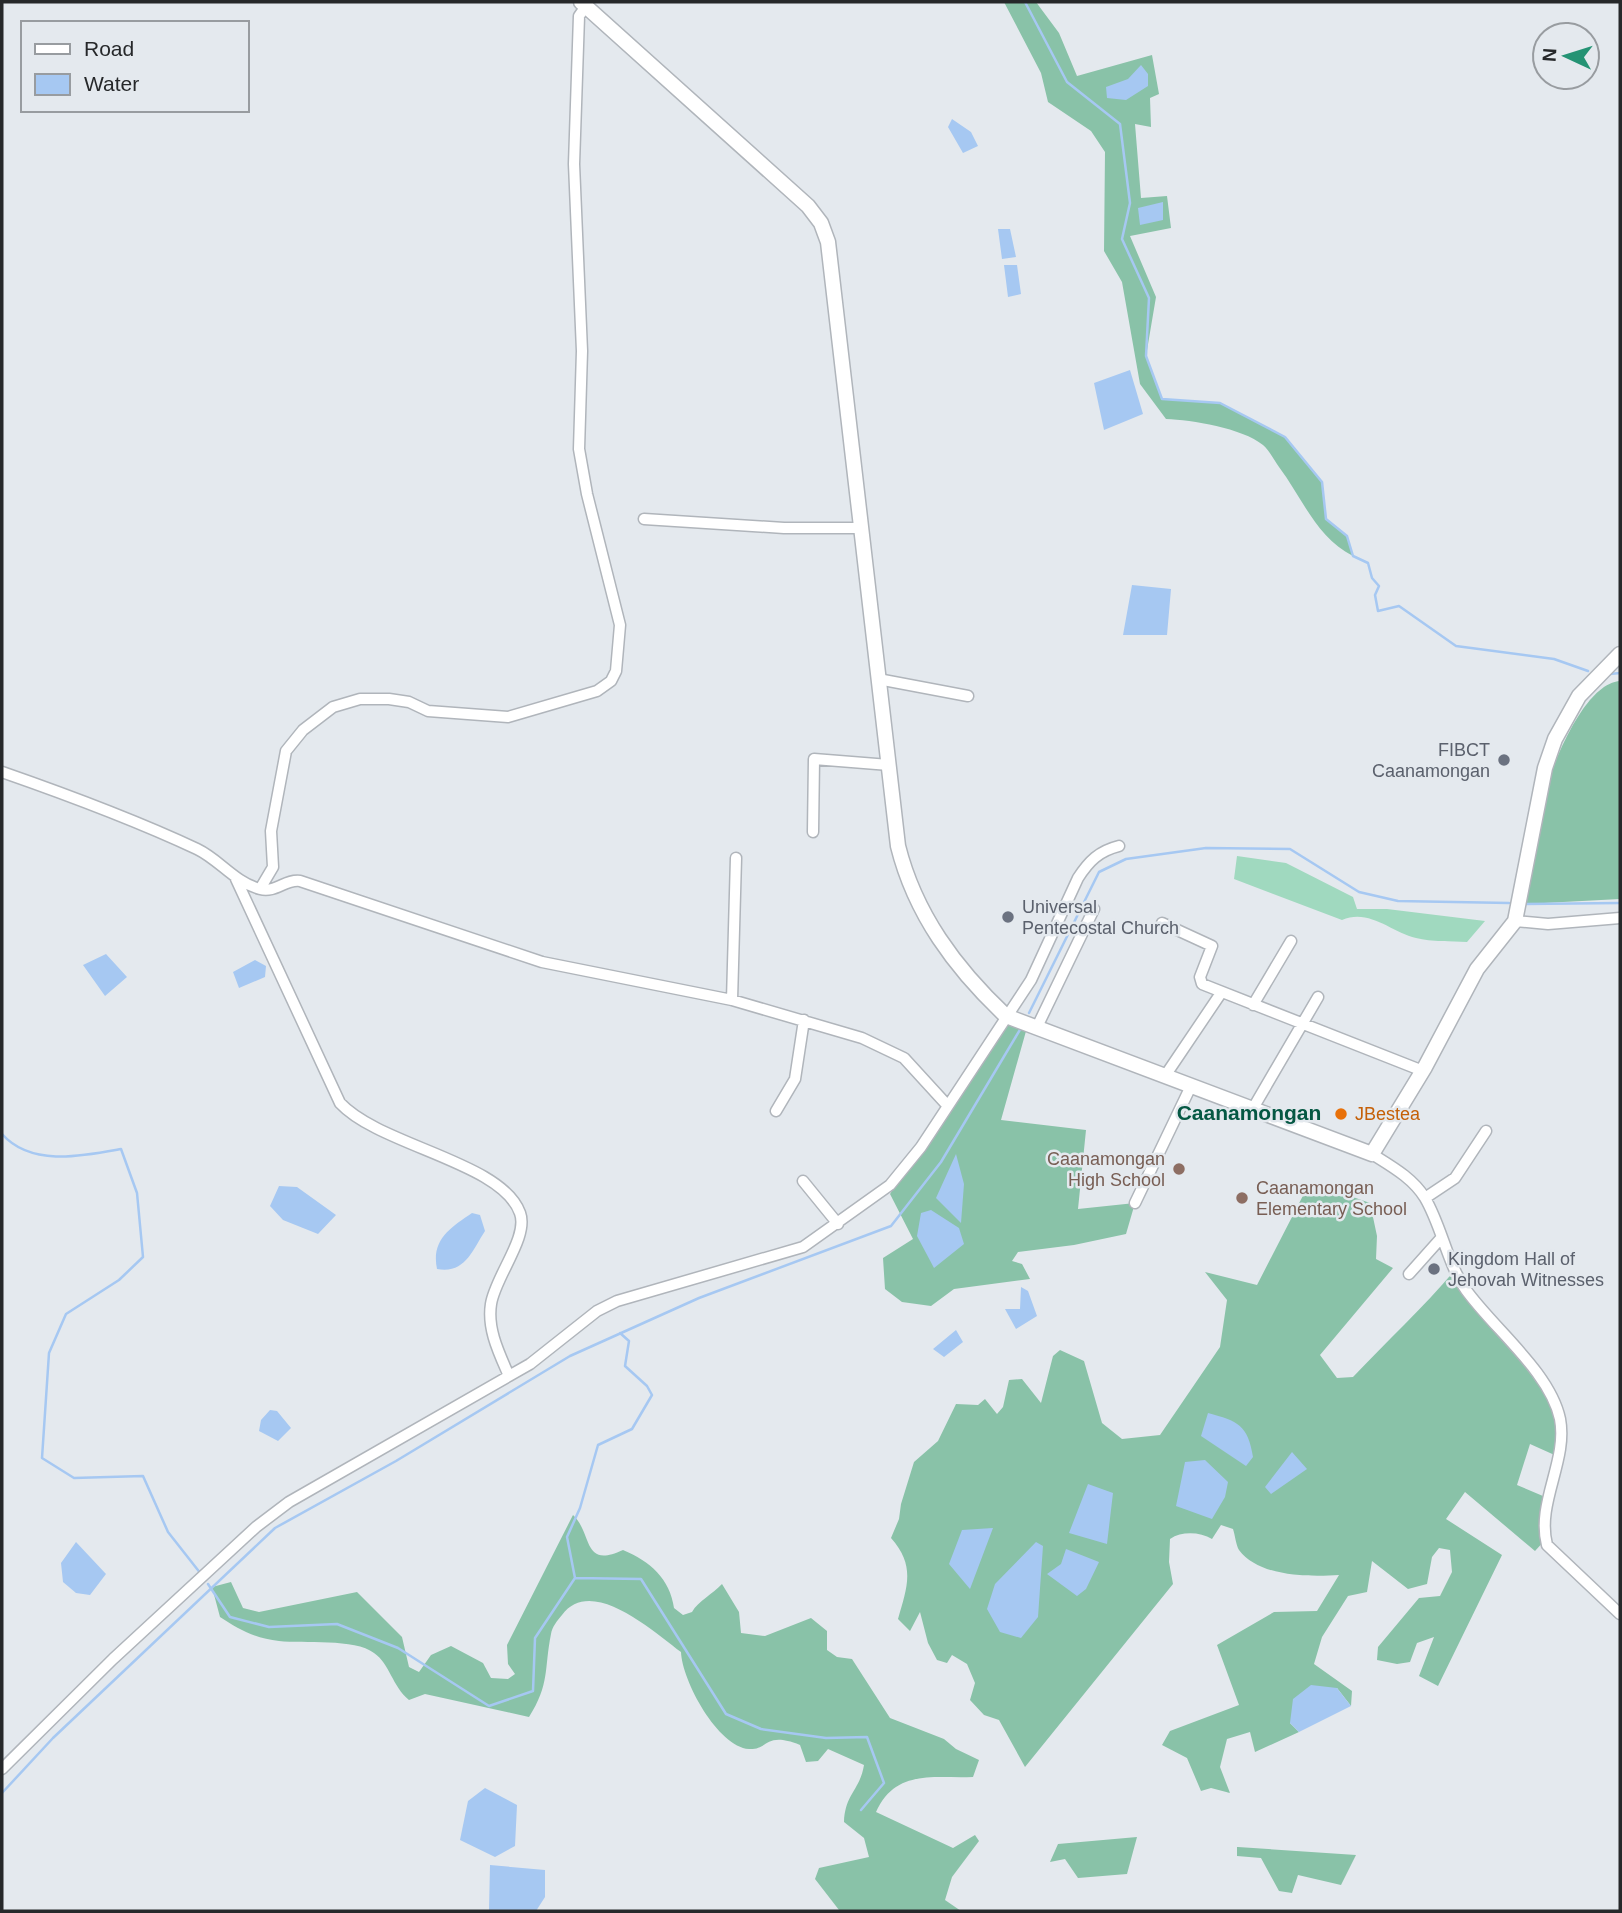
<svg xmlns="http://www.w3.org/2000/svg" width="1622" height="1913" font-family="Helvetica,sans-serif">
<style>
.green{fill:#a0d9bf}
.forest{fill:#89c2a8}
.water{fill:#a6c8f2}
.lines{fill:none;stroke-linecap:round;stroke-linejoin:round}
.stream{stroke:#a6c8f2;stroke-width:2.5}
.minor-casing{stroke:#b0b5bb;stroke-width:13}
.tertiary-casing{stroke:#b0b5bb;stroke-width:17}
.minor{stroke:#fff;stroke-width:10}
.tertiary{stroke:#fff;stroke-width:14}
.worship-dot{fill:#6b7280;stroke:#e4e9ee;stroke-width:2.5}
.food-dot{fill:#e8710a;stroke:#e4e9ee;stroke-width:2.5}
.education-dot{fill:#8d6e63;stroke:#e4e9ee;stroke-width:2.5}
.labels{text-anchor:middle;stroke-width:5;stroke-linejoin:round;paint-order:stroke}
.worship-label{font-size:18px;fill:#5b616d;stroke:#e4e9ee;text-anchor:start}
.food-label{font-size:18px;fill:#c56008;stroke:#e4e9ee;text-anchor:start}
.education-label{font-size:18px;fill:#785e54;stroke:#e4e9ee;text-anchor:end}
.quarter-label{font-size:21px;font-weight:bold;fill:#055843;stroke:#e4e9ee}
</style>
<rect width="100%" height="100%" fill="#e4e9ee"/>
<!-- green -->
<path class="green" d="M1237,856l49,7 67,34 4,12h30l98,12 -18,21c-16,-1 -35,0 -51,-4 -25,-6 -47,-30 -74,-18l-108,-41z"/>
<!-- forest -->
<path class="forest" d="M1004,2h32l23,31 18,43 75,-21 7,39 -9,4 1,29 -16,-3 6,74 26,-2 4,32 -41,8 26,61 -10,59 16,43 58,4 65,34 37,45 4,37 21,17 6,20c-37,-19 -50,-57 -74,-89 -5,-7 -10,-17 -16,-22 -21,-17 -71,-25 -97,-26l-26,-35 -18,-102 -18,-31 1,-99 -14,-21 -43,-29 -7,-29z
M1620,681v218l-95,5c8,-39 14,-97 27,-133 10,-27 37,-88 68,-90z
M1006,1016l22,8 -27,96 85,10 -8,79 57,-6 -9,31 -52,11 -56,7 -6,9 10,3 8,15 -76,10 -23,17 -29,-4 -17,-13 -2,-31 30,-19 -23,-45z
M1310,1182l60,21 7,33 -1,23 17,9 -73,87 17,23 16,-1c34,-36 70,-69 102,-107l103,142 1,45 -29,-13 -13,41 33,14 -4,40 -11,12 -70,-59 -19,27 56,36 -64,131 -19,-10 15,-39 -17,6 -7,19 -13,2 -20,-4 1,-13 41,-49 21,-2 12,-24 -2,-22 -11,-2 -7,9 -5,27 -19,5 -36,-28 -5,31 -19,4 -26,41 -8,27 38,27 -1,15 -14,-18 -47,35 9,9 -44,20 -5,-20 -23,7 -7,28 10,26 -19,-5 -10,3 -14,-33 -25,-13 8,-14 69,-26 -22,-60 57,-33 43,-1 22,-36c-30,2 -80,2 -100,-25 -3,-5 -4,-15 -6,-21l-12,-4 -9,14c-12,-7 -30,-8 -42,0l-1,23 4,22 -148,183 -26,-47 -15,-5 -14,-15 5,-17 -8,-19 -15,-9 -5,8 -10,-3 -9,-17 -8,-31 -10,19 -12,-12c9,-32 18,-53 -7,-81l8,-19 2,-15 13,-42 24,-21 18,-37 22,1 7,-6 12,15 6,-7 6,-27 13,-1 19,24 12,-47 7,-6 24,11 18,62 20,16 38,-4 60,-88 7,-47 -22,-28 52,13z
M573,1515c20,19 9,54 50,35 27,11 47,29 51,58l9,7 9,-3c6,-11 21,-18 30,-28l17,28 2,21 24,3 46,-18 16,13v19l10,7 15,2 38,59 54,21 12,10 23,11 -6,17c-38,2 -77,-9 -97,35l77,36 22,-13 4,6 -27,36 -7,23 16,11 -122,-1 -24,-31 4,-11 50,-11 -5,-19 -20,-16c1,-28 16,-32 20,-57l-36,-16 -10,12 -12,1 -6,-17c-35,-14 -31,5 -51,4 -31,-2 -67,-68 -68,-97 -28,-21 -90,-77 -119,-37 -5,6 -10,12 -11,19 -7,35 -1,50 -22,83l-104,-23 -16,6c-17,-14 -19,-36 -35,-47 -19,-15 -71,-9 -95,-12 -23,-2 -41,-12 -59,-24l-8,-30 19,-5 12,26 16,4 98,-20 45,45 7,30 10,5 12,-17 20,-9 32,17 8,15 17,1 7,-5 -7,-10 -1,-19z
M1137,1837l-10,37 -49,4 -13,-19 -15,3 8,-18z
M1237,1847h1l118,8 -15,30 -43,-10 -6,18 -13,-2 -18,-33 -24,-2z"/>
<!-- water -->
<path class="water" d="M1141,65l7,9v12l-22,14 -19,-2 -1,-11 22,-8z
M952,119l19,13 7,14 -15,7 -15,-26z
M1163,202v18l-23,5 -2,-17z
M998,229h12l6,28 -14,2z
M1004,265h13l4,29 -13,3z
M1130,370l13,44 -39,16 -10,-47z
M1132,585l39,4 -4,46h-44z
M106,954l21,23 -22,19 -22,-31z
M255,960l11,6 -1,11 -26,11 -6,-16z
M956,1154l8,30 -3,39 -25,-25z
M279,1186l18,1 39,28 -18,19 -35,-14 -13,-14z
M931,1210l28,18 5,16 -30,24 -17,-32 4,-23z
M472,1213l8,2 5,16c-13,20 -20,43 -48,38 -6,-29 13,-41 35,-56z
M1021,1287l7,4 9,25 -21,13 -11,-20h15z
M956,1330l7,12 -19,15 -11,-8z
M270,1410l7,1 14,17 -13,13 -19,-10 2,-11z
M1208,1413c30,8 40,12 45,44l-7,9 -45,-30z
M1292,1452l15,17 -36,25 -6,-7z
M1205,1460l23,22 -3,15 -13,22 -36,-13 9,-44z
M1088,1484l25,9 -6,51 -38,-11z
M993,1528l-23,61 -21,-25 13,-34z
M76,1542l30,32 -16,21 -14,-2 -13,-11 -2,-19z
M1036,1542l7,4 -5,71 -17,21 -21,-6 -13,-23 8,-25z
M1066,1549l33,13 -13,27 -9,7 -30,-22 14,-10z
M1311,1685l26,3 14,18 -52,26 -9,-9 3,-24z
M485,1788l32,17 -2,41 -20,11 -35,-17 8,-39z
M490,1865l55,5v27l-9,14h-47z"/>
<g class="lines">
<!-- stream -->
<path class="stream" d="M1025,2l42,80 53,42 10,79 -8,36 27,59 -3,58 16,43 58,4 65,34 37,45 4,37 21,17 6,20 15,7 4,15 7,8 -4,9 3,16 21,-5 57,40 98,13 34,12
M1610,674l10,-1
M1525,904l95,-1
M1029,1013l70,-141 27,-13 80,-11 84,1 69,43 39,9 111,2
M2,1134c29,33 81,22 119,15l16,44 6,64 -24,23 -53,34 -17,39 -7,105 32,20 69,-2 25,56 33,42
M575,1578l-8,-41 13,-29 18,-63 34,-16 20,-34 -5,-9 -22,-20 4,-25 -9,-8
M208,1584l22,33 39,10 68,-3 61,24 91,58 44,-15 2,-53 40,-60 66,1 85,135 35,15 65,9 41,-1 17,46 -23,27
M2,1793l51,-55 222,-210 121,-67 174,-105 129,-58 192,-72 50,-64 80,-134"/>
<defs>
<path id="minor" d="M644,519l140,9h77
M878,679l90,17
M2,772c66,23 131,47 195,77 23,11 37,33 63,40 16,4 25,-10 40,-8l242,81 190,38 130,38 42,20 43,47
M813,832l1,-73 75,6
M236,879l104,224c40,43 162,59 180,110 9,24 -25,64 -29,91 -4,25 8,49 18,72
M260,889l13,-22 -2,-36 15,-80 17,-21 30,-23 27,-8h29l20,3 19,9 80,6 89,-26 14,-10 5,-10 4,-46 -33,-131 -8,-45 3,-98 -8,-187 5,-148 7,-10
M1515,921l33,3 72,-6
M1162,923l50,23 -12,31 2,7 221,87
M732,1000l4,-142
M1253,1005l38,-64
M1037,1027l57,-118
M1165,1076l56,-83
M1252,1110l66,-113
M776,1111l19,-32 9,-59
M1372,1154c19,12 41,24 53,44 17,29 22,65 41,92 28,39 84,82 94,129 8,42 -24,84 -13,126l73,69
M803,1181l35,43
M1425,1198l30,-20 31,-47
M1135,1203l56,-117
M1409,1274l33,-37
M2,1769l111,-110 143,-132 33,-25 241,-138 67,-53 20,-10 186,-54 87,-62 31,-38 110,-167 47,-102c11,-17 21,-27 41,-32"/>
<path id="tertiary" d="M581,2l227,204 13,17 7,19 70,604c17,68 57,122 108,170l366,138 53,-87 52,-98 38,-48 30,-153 10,-29 24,-43 41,-42"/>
</defs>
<!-- minor casing -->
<use href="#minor" class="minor-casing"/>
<!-- tertiary casing -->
<use href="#tertiary" class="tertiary-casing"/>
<!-- minor -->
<use href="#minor" class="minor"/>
<!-- tertiary -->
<use href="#tertiary" class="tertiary"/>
</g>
<!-- markers -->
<g class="worship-dot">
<circle cx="1504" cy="760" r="7"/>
<circle cx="1008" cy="917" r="7"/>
<circle cx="1434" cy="1269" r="7"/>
</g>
<circle class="food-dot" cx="1341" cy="1114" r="7"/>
<g class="education-dot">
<circle cx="1179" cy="1169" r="7"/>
<circle cx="1242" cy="1198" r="7"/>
</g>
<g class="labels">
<!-- worship labels -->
<g class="worship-label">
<text x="1490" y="756" text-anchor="end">FIBCT<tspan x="1490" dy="21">Caanamongan</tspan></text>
<text x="1022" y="913">Universal<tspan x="1022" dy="21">Pentecostal Church</tspan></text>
<text x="1448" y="1265">Kingdom Hall of<tspan x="1448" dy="21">Jehovah Witnesses</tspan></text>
</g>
<!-- food labels -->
<g class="food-label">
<text x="1355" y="1120">JBestea</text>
</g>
<!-- education labels -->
<g class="education-label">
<text x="1165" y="1165">Caanamongan<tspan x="1165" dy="21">High School</tspan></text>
<text x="1256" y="1194" text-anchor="start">Caanamongan<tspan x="1256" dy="21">Elementary School</tspan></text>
</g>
<!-- quarter labels -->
<g class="quarter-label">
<text x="1249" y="1120">Caanamongan</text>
</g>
</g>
<!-- border -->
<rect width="1622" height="1913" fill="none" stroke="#26282a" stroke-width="7"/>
<!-- legend -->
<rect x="21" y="21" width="228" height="91" fill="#e4e9ee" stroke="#989ca0" stroke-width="2"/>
<rect x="35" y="44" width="35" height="10" fill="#ffffff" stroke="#989ca0" stroke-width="2"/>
<text x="84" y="56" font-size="21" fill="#26282a">Road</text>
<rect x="35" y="74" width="35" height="21" fill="#a6c8f2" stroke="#989ca0" stroke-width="2"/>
<text x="84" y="91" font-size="21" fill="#26282a">Water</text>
<!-- north arrow -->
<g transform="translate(1566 56) rotate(274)"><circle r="33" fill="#e4e9ee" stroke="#989ca0" stroke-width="2"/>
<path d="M0-5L12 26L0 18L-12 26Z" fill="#249374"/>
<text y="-10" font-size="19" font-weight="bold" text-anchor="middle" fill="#26282a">N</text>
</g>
</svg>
